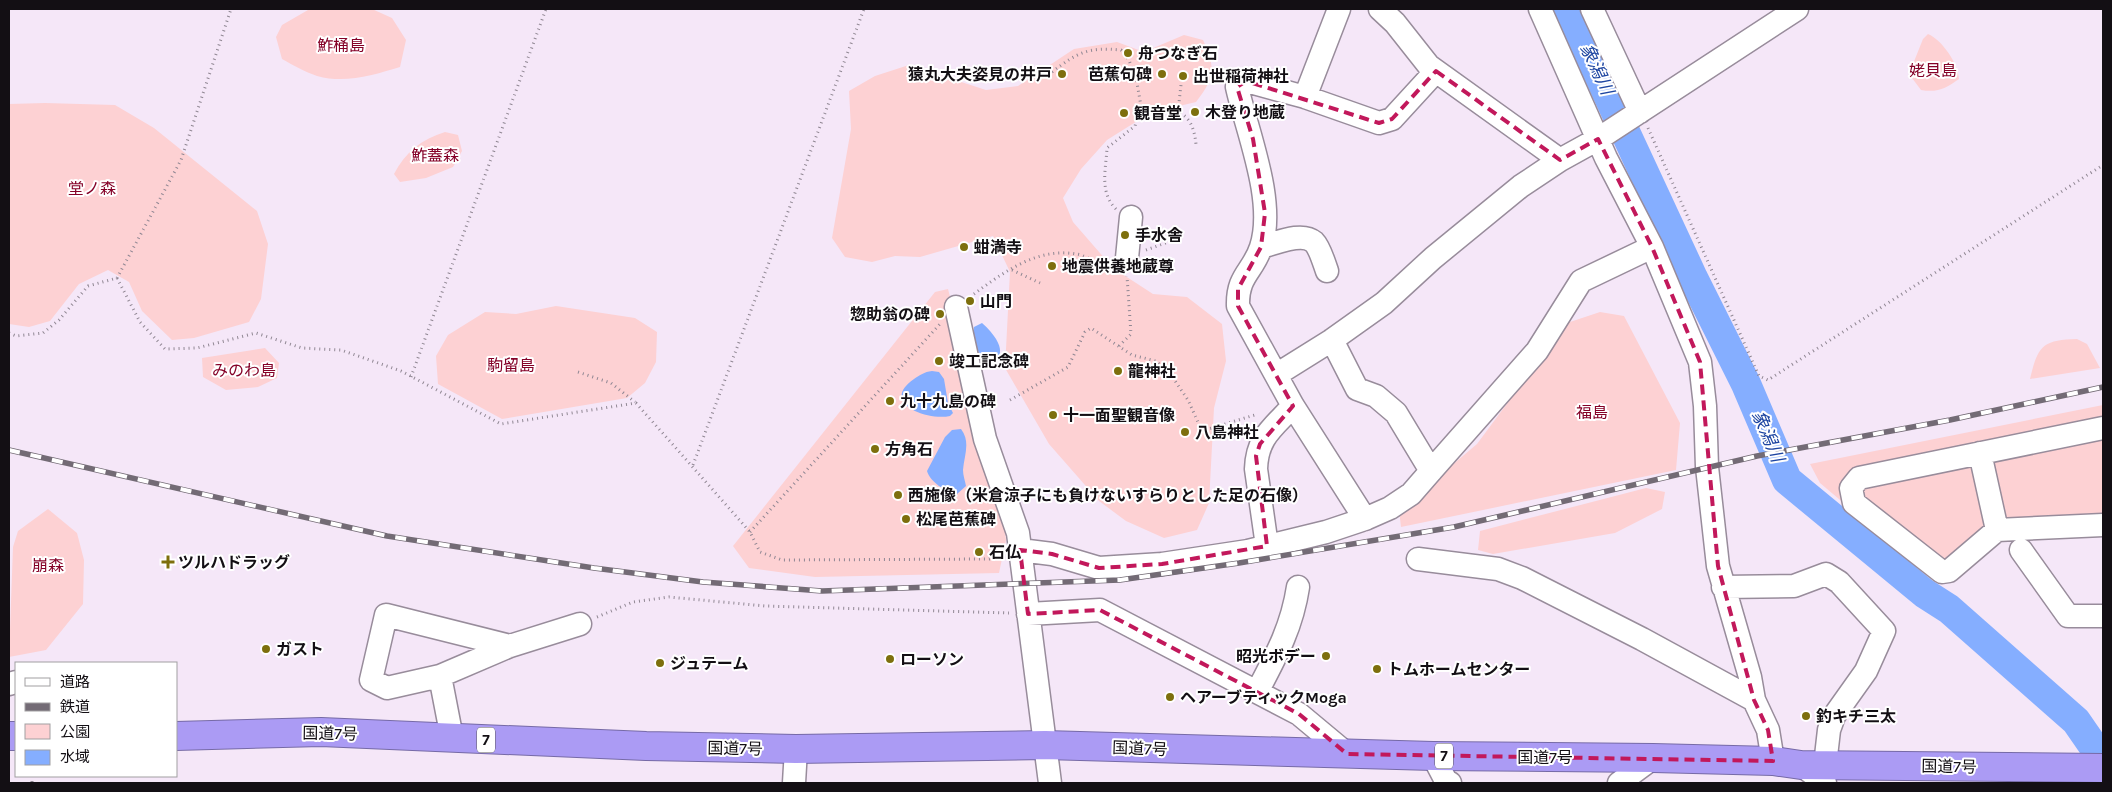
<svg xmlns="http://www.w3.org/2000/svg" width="2112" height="792" font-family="Karla,'Noto Sans JP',sans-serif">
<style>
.green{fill:#fdd1d3}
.water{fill:#85aeff}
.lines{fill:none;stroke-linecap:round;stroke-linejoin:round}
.river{stroke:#85aeff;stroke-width:30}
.minor-casing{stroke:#988c9b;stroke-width:25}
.highway-casing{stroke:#766aa6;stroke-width:30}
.path{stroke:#908793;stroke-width:3;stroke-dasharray:1 4;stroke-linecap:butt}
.minor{stroke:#fff;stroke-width:22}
.highway{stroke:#ab9bf4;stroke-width:28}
.rail-casing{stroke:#736b75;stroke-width:5.5}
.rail{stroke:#fff;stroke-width:4;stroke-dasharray:11;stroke-linecap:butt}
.marked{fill:none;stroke:#c2185b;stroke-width:4;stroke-dasharray:10 6;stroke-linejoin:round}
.poi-dot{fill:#7d6f0d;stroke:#fff;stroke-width:2}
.labels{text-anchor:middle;stroke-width:4;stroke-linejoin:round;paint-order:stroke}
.shield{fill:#fff;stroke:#5a575a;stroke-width:1}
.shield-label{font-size:15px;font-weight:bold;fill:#130f14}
.park-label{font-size:16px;fill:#840127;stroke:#fff}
.poi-label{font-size:16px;font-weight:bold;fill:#130f14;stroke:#fff;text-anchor:start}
.street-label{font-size:16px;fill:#130f14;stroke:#fff}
.water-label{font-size:18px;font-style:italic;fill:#1d45a1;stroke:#fff}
</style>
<rect width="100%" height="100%" fill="#f5e7f8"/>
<!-- green -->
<path class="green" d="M372,9l20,9 14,22 -6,27c-27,8 -54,17 -83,9 -12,-4 -24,-11 -35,-17l-6,-22 6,-12 26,-15z
M1928,34c14,6 30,29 31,45 -13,9 -21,14 -38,11l-12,-16 14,-35z
M1184,35l19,5c13,28 12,38 -7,62l-46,11 -43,27 -26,29 -18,29 10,24 40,46 40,26 34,3 35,27 4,37 -12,47 -5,95 -12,27 -33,8 -38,-17 -27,-20 -50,-57 -44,-76 5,-96 -17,-36 -73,21 -25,-1 -23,6 -27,-5 -13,-19 19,-109 -2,-38 26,-15 34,-11 77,25 32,-4 56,-37 43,-7 27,10z
M45,103l70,2 39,23 103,83 11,33 -7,55 -12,23 -55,16 -22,2 -30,-29 -13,-29 -21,-12 -29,14 -29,37 -21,6 -20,-3v-220z
M445,132l13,3 4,16 -9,16 -27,11 -26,4 -6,-8c11,-22 28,-35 51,-42z
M948,289l52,197 6,54 -7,33 -184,4 -66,-9 -16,-22 202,-254z
M556,306l79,12 22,14 -1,30 -11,21 -18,15 -125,21 -64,-35 -2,-28 12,-21 37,-23 31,2z
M1600,312l24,4 56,107 -4,47 -275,57 -2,-17 78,-66 90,-121z
M2077,339l10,5 13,24 -70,11c8,-33 12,-39 47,-40z
M265,348l14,15 -2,15 -19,9 -32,3 -23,-13 -1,-19z
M2103,405v128l-105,3 -62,45 -116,-98 -10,-19z
M1646,488l19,4 -3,17 -47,24 -122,21 -15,-4 2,-19z
M48,509l29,24 7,27 -1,44 -37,46 -37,7 4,-110 5,-16z"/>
<!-- water -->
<path class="water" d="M982,323c47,42 -13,54 -8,4z
M932,371l7,1 5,7 4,24 5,10 -3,3c-23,5 -71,-13 -36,-37 6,-4 10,-7 18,-8z
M961,429c10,13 3,27 2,41 0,5 2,11 3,16l-9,8c-11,-2 -27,-12 -30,-23l18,-34 7,-7z"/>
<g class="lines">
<!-- river -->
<path class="river" d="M1568,9l125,269 53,106 41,96 137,113 25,16 127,112 27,39"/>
<defs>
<path id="minor" d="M1380,9l15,14 34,43 131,94 38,-21 199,-130
M1540,9l66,149 46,89 48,115 5,44 2,61 11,99 32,111 4,23 14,30 5,31
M1592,9l48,103
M1305,97l34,-88
M1261,247c14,-3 40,-16 53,-5 6,6 10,21 13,29
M1127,258l4,-41
M956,307l29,132 33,94 32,250
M1332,340l25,49 19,7 20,17 35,58
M1276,375l56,-35 52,-37 49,-45 88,-72 39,-26
M2103,428l-244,50 -8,10 3,15 88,69 7,-1 48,-41 106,-5
M1980,453l17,77
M1365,519l25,-11 21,-14 20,-23 106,-120 44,-70 71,-34
M1267,546l-11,-77c1,-32 17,-41 37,-63
M1020,550l32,4 47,14 63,-4 86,-13 78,-19 39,-13 -72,-113 -55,-100c-1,-31 15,-34 23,-59 15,-46 -14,-115 -24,-160l9,-6 59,16 74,26 13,-4 44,-48
M2021,550l47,66h35
M1418,559l80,10 24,9 120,61 112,61
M1723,587l71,-1 32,-12 13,8 45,49 -18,40 -32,45 -5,14 -4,35
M1028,614l72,-4 199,104 48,40
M510,646l-124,-31 -15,65 16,8 53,-12 70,-30 70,-22
M440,676l12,62
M9,684l7,-2
M1257,692c19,-36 35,-65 41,-105
M1433,756l13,25 4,2
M1801,765l24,18
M794,783l2,-34
M1619,783l34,-25"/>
<path id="highway" d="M9,736h7
M176,736l145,-4 325,14 150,3 249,-4 388,11 220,2 120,3 28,4 302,3"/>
</defs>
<!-- minor casing -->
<use href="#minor" class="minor-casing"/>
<!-- highway casing -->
<use href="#highway" class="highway-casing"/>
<!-- path -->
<path class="path" d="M1052,72c26,-20 36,-25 69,-22l8,10 8,23 4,23 -6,20 -28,22c-1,21 -8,44 9,61
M1134,73l20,1
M1141,106c31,4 51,0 55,38
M1178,111l3,-26
M1648,128l111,248 9,4 335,-215
M1146,250l28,-10
M1012,270l28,13
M117,278l23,44 25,27 32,-1 59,-15 46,15 39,2 60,21 100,53 135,-21 114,129 10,20 22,8 207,-1 14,-4
M970,297c31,-23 66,-50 106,-43 9,1 20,9 28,13l7,-2
M9,333l7,3 27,-3 16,-13 29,-34 29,-8 64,-118 50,-151
M1119,346l12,-12 -4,-58
M578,372l33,11 24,19
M411,377l135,-368
M1010,400l58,-33 17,-35 6,-4 41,27 24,6 15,14 17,25 14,31 56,-17
M693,465l171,-456
M750,532l190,-208
M597,617l36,-15 36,-5 96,9 244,7
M32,776v7"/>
<!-- minor -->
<use href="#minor" class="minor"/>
<!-- highway -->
<use href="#highway" class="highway"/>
<defs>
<path id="rail" d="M9,450l378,86 207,32 109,14 119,9 298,-11 119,-17 215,-36 303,-71 193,-36 153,-33"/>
</defs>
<!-- rail casing -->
<use href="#rail" class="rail-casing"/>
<!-- rail -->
<use href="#rail" class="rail"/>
</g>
<!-- marked area -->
<path class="marked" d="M1436,71l124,89 38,-21 54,108 48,115 18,204 36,134 14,30 5,31 -426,-7 -48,-40 -199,-104 -72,4 -8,-64 32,4 47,14 63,-4 105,-18 -11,-90 4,-12 33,-38 -55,-100v-17l23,-42 4,-34 -12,-74 -16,-52 9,-6 133,42 13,-4z"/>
<!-- markers -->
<g class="poi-dot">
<circle cx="1128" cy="53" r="5"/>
<circle cx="1062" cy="74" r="5"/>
<circle cx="1162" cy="74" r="5"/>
<circle cx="1183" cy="76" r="5"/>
<circle cx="1195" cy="112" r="5"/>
<circle cx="1124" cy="113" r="5"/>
<circle cx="1125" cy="235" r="5"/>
<circle cx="964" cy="247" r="5"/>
<circle cx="1052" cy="266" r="5"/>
<circle cx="970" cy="301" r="5"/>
<circle cx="940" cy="314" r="5"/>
<circle cx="939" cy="361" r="5"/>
<circle cx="1118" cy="371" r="5"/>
<circle cx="890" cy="401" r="5"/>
<circle cx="1053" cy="415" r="5"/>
<circle cx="1185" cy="432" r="5"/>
<circle cx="875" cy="449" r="5"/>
<circle cx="898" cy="495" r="5"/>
<circle cx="906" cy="519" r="5"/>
<circle cx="979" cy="552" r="5"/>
<path d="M165.5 554.5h5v5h5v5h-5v5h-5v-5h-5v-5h5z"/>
<circle cx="266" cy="649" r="5"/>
<circle cx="1326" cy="656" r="5"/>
<circle cx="890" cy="659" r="5"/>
<circle cx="660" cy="663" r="5"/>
<circle cx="1377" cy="669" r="5"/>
<circle cx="1170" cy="697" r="5"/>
<circle cx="1806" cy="716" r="5"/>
</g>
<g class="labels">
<!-- shield labels -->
<g class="shield">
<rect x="477" y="727.5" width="18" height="25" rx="4"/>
<rect x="1435" y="743.5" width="18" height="25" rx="4"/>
</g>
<g class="shield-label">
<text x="486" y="745">7</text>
<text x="1444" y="761">7</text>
</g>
<!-- park labels -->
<g class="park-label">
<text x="341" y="51">鮓桶島</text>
<text x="1933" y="76">姥貝島</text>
<text x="435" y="161">鮓蓋森</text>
<text x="92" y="194">堂ノ森</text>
<text x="511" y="371">駒留島</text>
<text x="244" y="376">みのわ島</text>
<text x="1592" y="418">福島</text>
<text x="48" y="571">崩森</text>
</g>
<!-- poi labels -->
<g class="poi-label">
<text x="1138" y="59">舟つなぎ石</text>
<text x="1052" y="80" text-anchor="end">猿丸大夫姿見の井戸</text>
<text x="1152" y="80" text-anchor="end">芭蕉句碑</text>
<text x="1193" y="82">出世稲荷神社</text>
<text x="1205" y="118">木登り地蔵</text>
<text x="1134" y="119">観音堂</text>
<text x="1135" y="241">手水舎</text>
<text x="974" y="253">蚶満寺</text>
<text x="1062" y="272">地震供養地蔵尊</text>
<text x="980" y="307">山門</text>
<text x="930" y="320" text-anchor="end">惣助翁の碑</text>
<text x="949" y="367">竣工記念碑</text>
<text x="1128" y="377">龍神社</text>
<text x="900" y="407">九十九島の碑</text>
<text x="1063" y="421">十一面聖観音像</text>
<text x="1195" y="438">八島神社</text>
<text x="885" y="455">方角石</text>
<text x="908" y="501">西施像（米倉涼子にも負けないすらりとした足の石像）</text>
<text x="916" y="525">松尾芭蕉碑</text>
<text x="989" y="558">石仏</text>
<text x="178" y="568">ツルハドラッグ</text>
<text x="276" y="655">ガスト</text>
<text x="1316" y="662" text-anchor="end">昭光ボデー</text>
<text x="900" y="665">ローソン</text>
<text x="670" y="669">ジュテーム</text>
<text x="1387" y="675">トムホームセンター</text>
<text x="1180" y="703">ヘアーブティックMoga</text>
<text x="1816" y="722">釣キチ三太</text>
</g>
<!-- street labels -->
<g class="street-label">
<text transform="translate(330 733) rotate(1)" y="6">国道7号</text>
<text transform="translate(735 748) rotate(1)" y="6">国道7号</text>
<text transform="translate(1140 748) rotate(2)" y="6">国道7号</text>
<text x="1545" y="763">国道7号</text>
<text transform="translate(1949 766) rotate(1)" y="6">国道7号</text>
</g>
<!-- water labels -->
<g class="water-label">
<text transform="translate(1597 69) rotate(65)" y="6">象潟川</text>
<text transform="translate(1768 436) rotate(67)" y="6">象潟川</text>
</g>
</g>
<!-- border -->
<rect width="2112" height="792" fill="none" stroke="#130f14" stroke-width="20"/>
<!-- legend -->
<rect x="15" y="662" width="162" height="115" fill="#ffffff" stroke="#a19fa1"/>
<rect x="25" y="678" width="25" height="8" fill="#ffffff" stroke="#a19fa1"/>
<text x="60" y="687" font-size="15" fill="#130f14">道路</text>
<rect x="25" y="703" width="25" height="8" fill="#736b75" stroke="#a19fa1"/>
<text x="60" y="712" font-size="15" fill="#130f14">鉄道</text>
<rect x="25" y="724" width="25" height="15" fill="#fdd1d3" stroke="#a19fa1"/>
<text x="60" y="737" font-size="15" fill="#130f14">公園</text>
<rect x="25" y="750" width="25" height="15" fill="#85aeff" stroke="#a19fa1"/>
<text x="60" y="762" font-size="15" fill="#130f14">水域</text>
</svg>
